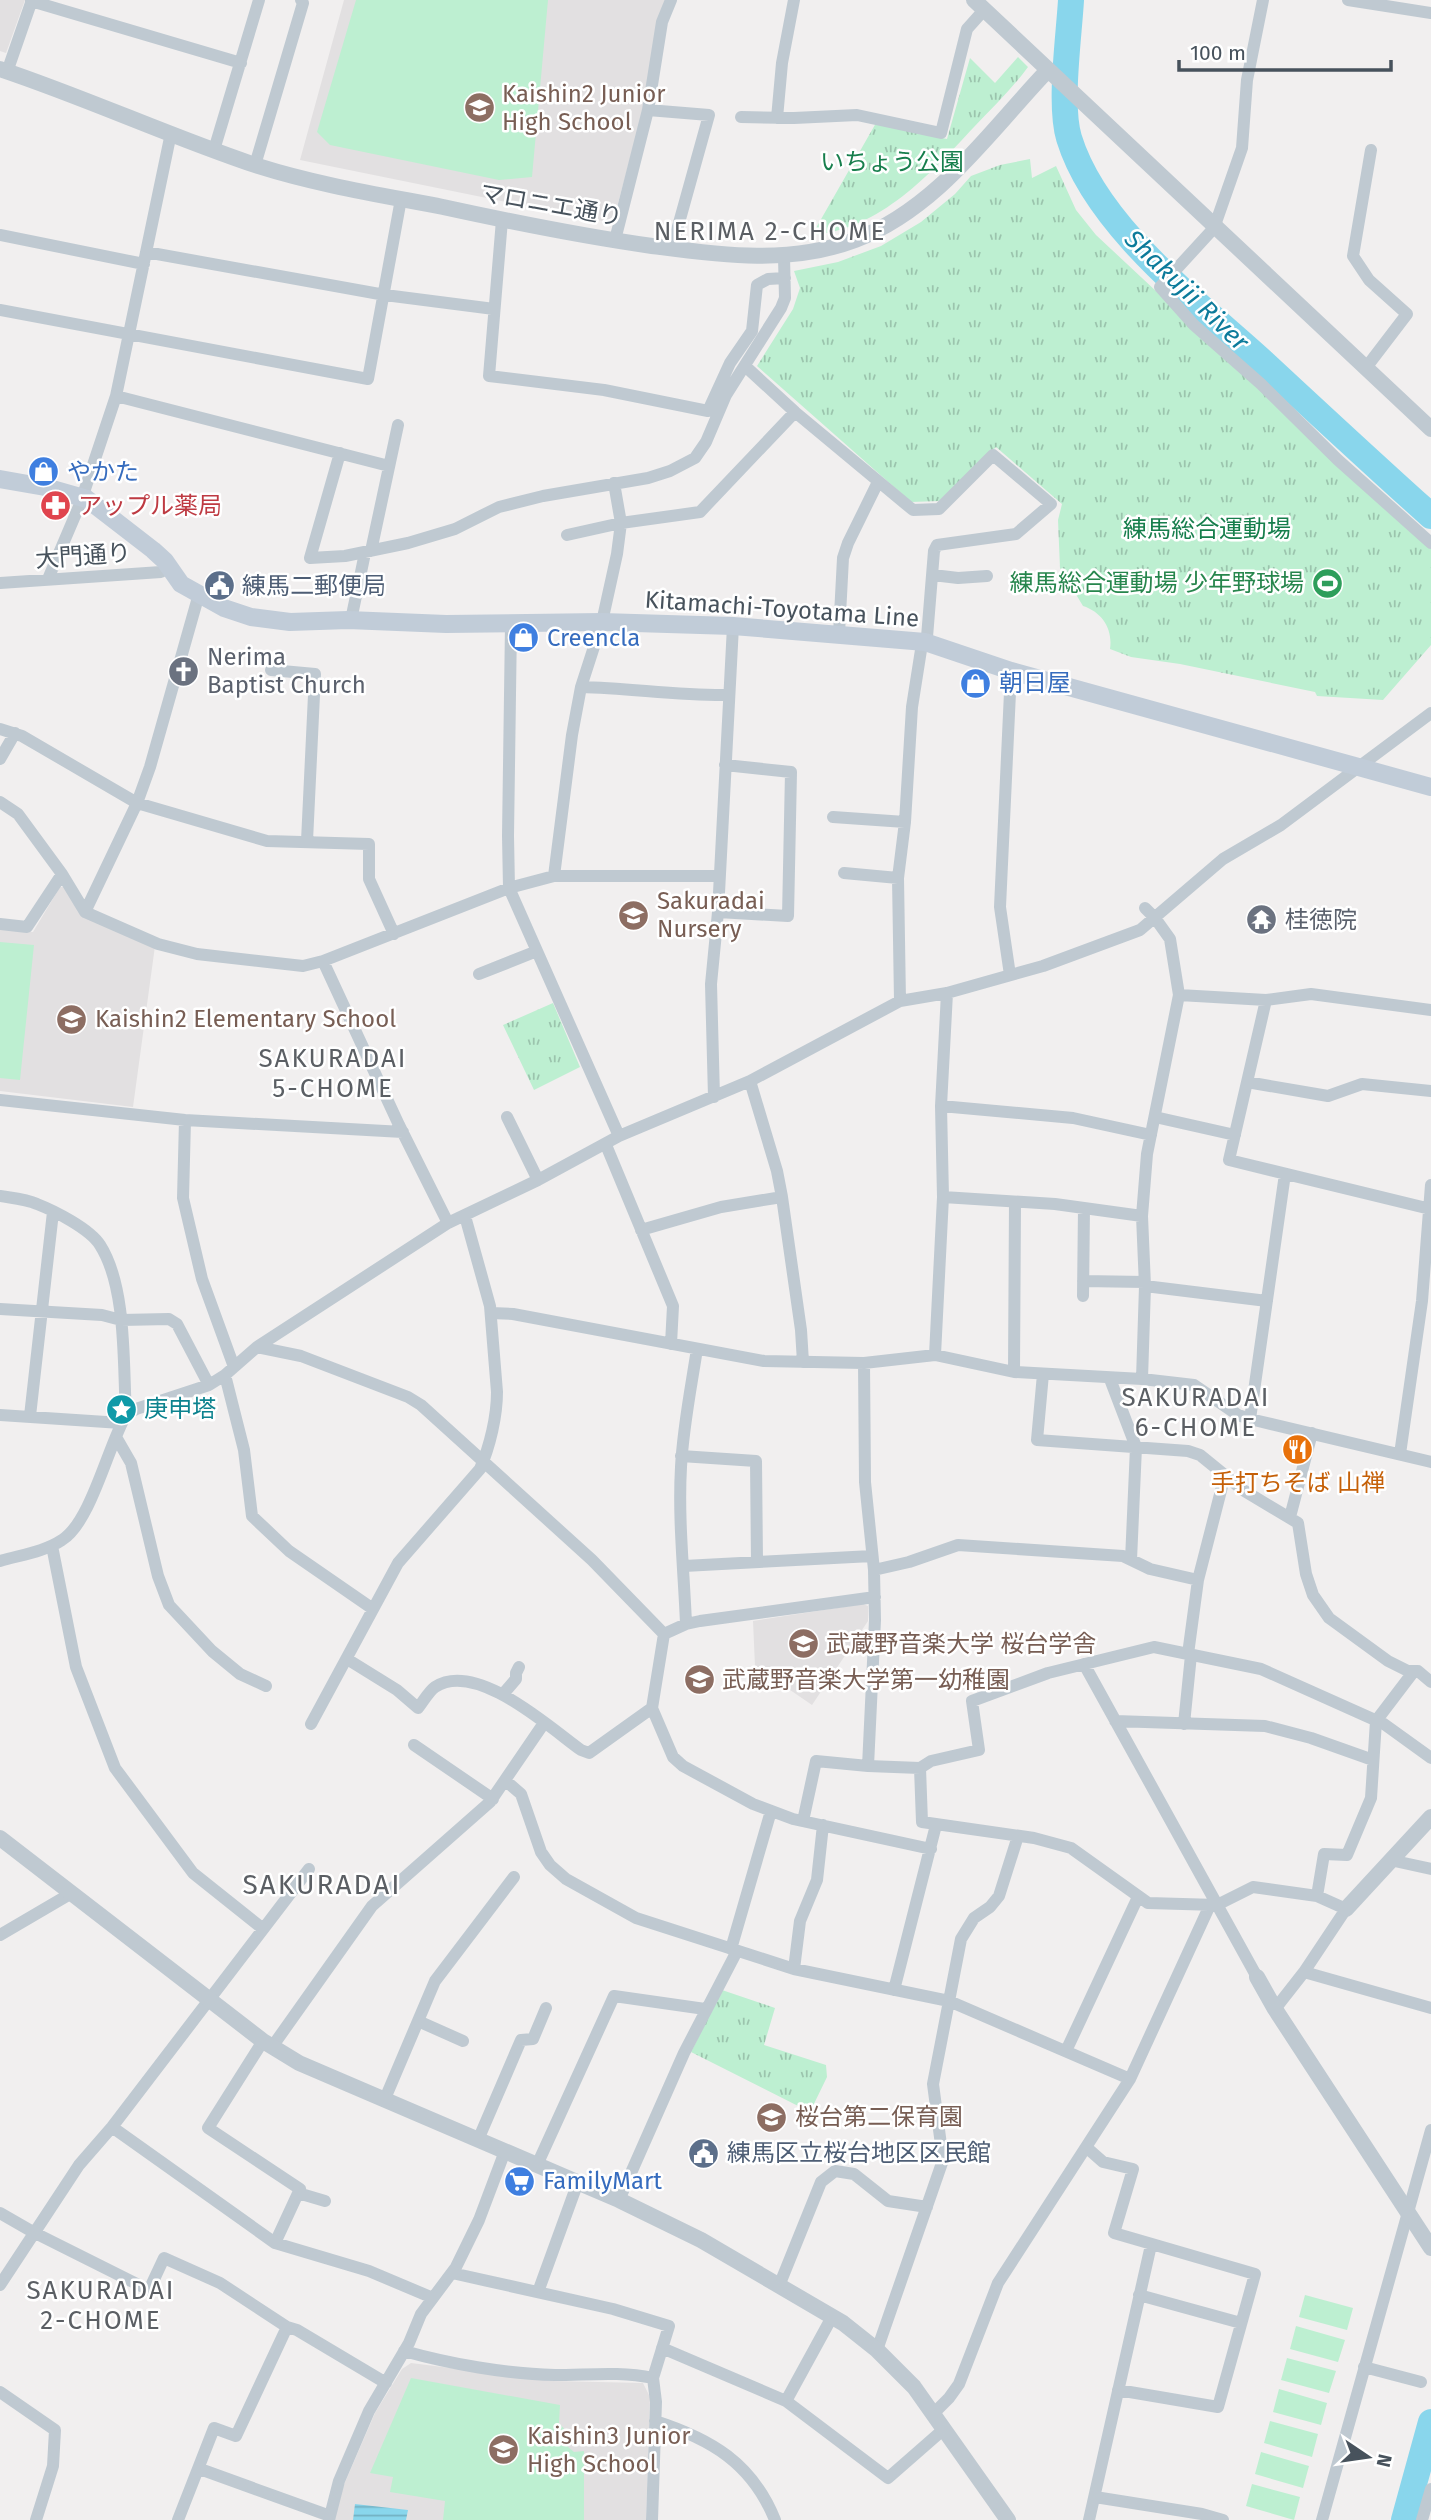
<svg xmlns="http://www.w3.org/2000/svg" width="1431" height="2520" font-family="'Fira Sans','Noto Sans JP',sans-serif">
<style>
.education{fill:#e2e0e1}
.grass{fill:#bdefd1}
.park{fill:url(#park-tufts)}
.water{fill:url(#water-rules)}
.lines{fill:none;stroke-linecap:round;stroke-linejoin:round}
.river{stroke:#89d6ec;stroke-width:26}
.minor{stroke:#bfc9d1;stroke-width:12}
.tertiary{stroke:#bfc9d1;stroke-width:16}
.secondary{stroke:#c1ccd8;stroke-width:18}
.labels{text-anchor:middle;stroke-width:5;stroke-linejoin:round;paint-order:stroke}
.education-label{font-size:24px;fill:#785e54;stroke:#fff;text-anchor:start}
.park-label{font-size:24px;fill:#167e4c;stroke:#fff}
.street-label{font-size:24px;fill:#47525c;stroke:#fff}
.shop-label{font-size:24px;fill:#366cbe;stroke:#fff;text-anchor:start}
.health-label{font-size:24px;fill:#be3a42;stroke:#fff;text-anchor:start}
.leisure-label{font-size:24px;fill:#27864d;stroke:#fff;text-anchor:end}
.service-label{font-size:24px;fill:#4e5e75;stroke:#fff;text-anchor:start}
.worship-label{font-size:24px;fill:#5b616d;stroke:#fff;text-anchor:start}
.culture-label{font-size:24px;fill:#0d838f;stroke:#fff;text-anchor:start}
.food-label{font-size:24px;fill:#c56008;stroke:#fff}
.neighbourhood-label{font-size:26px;letter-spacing:2px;fill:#5b5f64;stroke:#fff}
.water-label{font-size:26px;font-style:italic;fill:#0c7b9b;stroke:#fff}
.quarter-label{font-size:28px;letter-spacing:2px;fill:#5b5f64;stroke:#fff}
</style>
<defs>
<pattern id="park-tufts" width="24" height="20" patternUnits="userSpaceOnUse" patternTransform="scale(1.75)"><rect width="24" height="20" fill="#bdefd1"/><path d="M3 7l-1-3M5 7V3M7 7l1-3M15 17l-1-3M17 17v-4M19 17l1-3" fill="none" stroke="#9bc4ad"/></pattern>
<pattern id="water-rules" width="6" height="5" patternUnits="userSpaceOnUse" patternTransform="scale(1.75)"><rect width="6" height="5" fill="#89d6ec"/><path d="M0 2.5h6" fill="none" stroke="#72b0c2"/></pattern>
</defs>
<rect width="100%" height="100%" fill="#f1efef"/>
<!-- education -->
<path class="education" d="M0,0h25l-19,53 -6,-2z
M344,0h322l-21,103 -31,115 -6,4 -52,-10 -256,-52z
M60,887h7l18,29 70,30 -22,161 -133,-16v-162l33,3z
M863,1604l5,2v15l-56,84 -57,-39 -2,-45z
M411,2363l142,18 90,2 7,14 -4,123h-314l11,-33 32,-74 27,-44z"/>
<!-- grass -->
<path class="grass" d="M356,0h192l-16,177 -33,3 -169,-35 -13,-13z
M0,942l34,3 -14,135 -20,-2z
M1305,2295l48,13 -6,22 -48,-13z
M1296,2326l49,14 -7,22 -48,-13z
M1287,2358l49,13 -7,22 -48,-13z
M411,2378l149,27 -1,18 8,9v14l7,6 10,-1v69h-141l2,-19 -55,-9 3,-15 -23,-4z
M1279,2389l48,14 -6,22 -48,-13z
M1270,2421l48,13 -6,23 -48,-14z
M1261,2452l48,14 -6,22 -48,-14z
M1252,2484l48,13 -6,23 -48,-14z"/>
<!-- park -->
<path class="park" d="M1018,57l10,10c-16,22 -36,41 -54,60 -43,46 -94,103 -162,108l64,-112 71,16 23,-81 25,25z
M1030,159l2,19 24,-12 20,44 20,25 335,313v97l-48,55 -66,-4 -2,-4 -135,-28 -49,-7 -21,-8c3,-20 -8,-37 -27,-43l-23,-38 -2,-48 4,-16 -66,-57 -57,54 -28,1 -154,-136 36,-57 7,-21 -6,-17 44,-9 43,-16 40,-24 34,-28 16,-18 29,-11z
M553,1003l27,64 -46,23 -31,-65z
M722,1990l53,18 -11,37 62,20 1,12 -17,35 -119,-60z"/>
<!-- water -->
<path class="water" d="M355,2504l53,6 -2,10h-53z"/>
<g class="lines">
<!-- river -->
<path class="river" d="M1071,0c-2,36 -12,105 -2,138 27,88 127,163 193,223 56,52 112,104 169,155
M1404,2520l27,-98"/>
<!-- minor -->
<path class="minor" d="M1263,0l-16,80 -5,68 -28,80 -54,59 34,38 67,59 77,76 93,83
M1348,0l83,13
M31,1l210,62
M7,72l25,-72
M648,110l61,5 -37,133
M741,117l53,1 63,-3 84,18 26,-104 17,-19
M777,118l5,-55 12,-63
M214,150l45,-150
M255,165l48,-162 -2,-3
M502,220l-13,156 115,14 104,21 22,-48 22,-32 5,-46 11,-6 17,-1
M0,235l144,29
M615,240l33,-130 14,-88 9,-22
M146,252l239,43 109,14
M0,310l368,69 33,-180
M745,366l50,46 118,98 26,-1 54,-54 58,49 -35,30 -79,11 -3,6 -7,86 -6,13 -9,57 -7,115 -7,56 2,123
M1365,369l42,-55 -38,-34 -16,-24 18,-106
M116,396l273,70
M340,453l-30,105 35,-2 63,-13 47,-14 44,-22 44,-11 105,-18 22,-7 25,-13 11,-16 20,-47 55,-87 4,-10 -1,-41
M567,535l54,-12 79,-11 95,-100
M371,551l27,-126
M933,575l25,3 29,-2
M48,579l32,-75 36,-108 55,-263
M0,583l161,-11 8,-5
M351,620l14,-67
M511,624l-3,212 1,52 110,248
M839,634l4,-76 5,-15 30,-61
M271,670l44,4 -8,167
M581,687c50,1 98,9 148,8
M0,729l22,7 115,67 130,38 102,3v35l25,55
M0,759l15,-26
M0,802l18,12 44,60 23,38 73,32 39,10 106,12 20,-5 186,-73 45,-12h165
M833,817l72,5
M844,873l54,5
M554,876l18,-141 9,-48 21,-65 15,-68 4,-31 -7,-40
M85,912l52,-109 13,-36 49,-173
M718,912l70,4 3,-144 -66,-7
M0,924l27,3 35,-53
M323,961l76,164 49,98
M479,974l58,-23
M1010,975l-10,-68 11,-236
M1179,995l87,5 45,-6 120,16
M1266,1000l-37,160 201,49
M750,1081l27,90 5,26 19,133 2,32
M1247,1082l81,14 34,-12 69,7
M714,1097l-3,-113 7,-72 15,-286
M0,1100l185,20 218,12
M941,1106l132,12 78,17
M507,1117l31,63
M1155,1117l80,18
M185,1120l-2,78 19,81 32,88
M606,1145l67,161 -2,38
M0,1196c12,2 26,3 37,8 18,7 53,25 63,41 27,42 23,120 26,170
M943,1197l112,7 87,12
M641,1230l80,-23 61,-10
M1083,1281l62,1
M1145,1286l122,15
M1083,1296l1,-88
M0,1309l102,6 19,5 48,-1 8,5 32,61
M491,1313l22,1 251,47 100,2 71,-8 79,17 128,7 52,6 44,30 12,4 181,43
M257,1347l44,9 107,41 13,8 171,155 72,74 -12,74 21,49 10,9 70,38 40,15 138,30
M935,1355l8,-158 -2,-91 6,-113
M864,1363l1,119 9,88 1,50 -7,146
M1014,1372l1,-170
M1043,1374l-6,66 151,11 12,4 43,35 55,33 8,51 7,21 16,23 59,43 20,10h10l13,11
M225,1375l19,75 8,66 37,35 84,58
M1110,1379l26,68 -5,113
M1142,1379l3,-93 -3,-70 5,-62 32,-159 -9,-56 -15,-21 -10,-10
M0,1415l121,8
M30,1416l23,-204
M1250,1419l35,-245
M116,1437l15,26 27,113 11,29 43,46 28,23 26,12
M1400,1454l22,-153 9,-116
M681,1456l75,5 1,101
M1290,1517l22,-84
M52,1546l24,121 39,101 78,105 69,55
M0,1561c20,-6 44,-9 62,-21 29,-18 46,-94 64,-125l10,-6 73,-24 16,-10 32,-28 191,-124 90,-43 81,-44 131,-55 150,-80 47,-8 96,-27 97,-36 83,-71 58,-34 150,-112
M684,1566l188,-10
M874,1570l35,-8 49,-17 165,11 27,13 48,11
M686,1624c-2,-52 -8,-105 -5,-157 2,-40 10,-79 16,-118
M664,1634l22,-10 14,-3 175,-24
M1188,1654l10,-74 27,-105
M347,1659l50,31 21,18c5,-6 11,-17 17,-21 41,-27 114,40 146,63l8,3 63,-45
M1084,1664l173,313
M504,1693l12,-14v-6l3,-6
M1115,1721l150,5 46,12 62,22
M311,1724l87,-161 82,-94c10,-23 17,-53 17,-77l-7,-86 -25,-90
M1184,1724l7,-69
M414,1745l79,54
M920,1768l11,-7 48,-11 -7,-49 76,-28 106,-26 107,22 123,55 47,34
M506,1781l15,13 20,58 9,13 16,14 70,39 158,51 155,32 181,78
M803,1821l13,-60 52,5 52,2 2,54 112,16 37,10 77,55 69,2 36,-18 64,9 29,13 -42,63 -29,37
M1390,1860l41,9
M1317,1896l7,-42 23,1 24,-57 5,-77 38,-50
M0,1935l70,-41
M731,1949l40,-138
M794,1969l6,-48 17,-41 6,-55
M1304,1972l127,36
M894,1990l42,-165
M418,2021l45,20
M263,2041l-55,87 92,61 -25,54
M272,2047l100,-141 118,-104 54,-79
M1066,2051l72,-154
M384,2101l51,-120 79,-104
M112,2127l163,116 94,28 64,27
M478,2140l43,-100 12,-1 13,-31
M1086,2147l17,15 30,7 -19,64 141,41 -37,133 -100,-17
M537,2165l77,-169 91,13
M298,2193l27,8
M619,2200l65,-147 53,-102
M0,2213l33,19 116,58 15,-32 56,25 67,44 10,3 89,53
M452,2273l161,36 56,17 -16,52
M0,2285l79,-120 33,-38 197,-258
M779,2286l42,-104 14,-11 19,3 34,27 39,6
M538,2292l40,-110
M1139,2295l102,28
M662,2348l124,53 102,77 56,-49
M877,2350l66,-190 -10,-76 28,-145 13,-21 16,-11 9,-11 19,-60
M404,2351c46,13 103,23 151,24 33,0 65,-4 98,3l3,24 -4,118
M1364,2367l57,15
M0,2392l55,38 -2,36 -17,54
M786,2401l46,-84
M933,2414l16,-16 10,-14 39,-101 132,-204 80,-174
M655,2421c56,18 97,42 120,99
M200,2469l130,47
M1095,2497l107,17 21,6
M178,2520l36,-92 22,8 51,-109
M329,2520l10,-39 30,-70 40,-68 12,-29 35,-47 23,-47 26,-69
M1089,2520l62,-275
M1322,2520l109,-390
M1422,2520l9,-31"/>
<!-- tertiary -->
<path class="tertiary" d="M974,0l457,429
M0,69c87,29 171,68 258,97 60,19 123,29 185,41 69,15 138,29 209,39 68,9 137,19 203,-6 82,-31 134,-108 192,-169
M0,1838l263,203 36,22 320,137 82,40 142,83 34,27 37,37 94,133
M1346,1909l85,-92
M1257,1977l18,32 156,239"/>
<!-- secondary -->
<path class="secondary" d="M0,479l45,8 42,12 66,51 12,11 16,23 43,24 27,9 39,5 58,-2 98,4 156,-2 131,4 192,16 86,29 420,116"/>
</g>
<!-- icons -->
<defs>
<symbol id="school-disc" viewBox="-11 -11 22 22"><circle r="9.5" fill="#8d6e63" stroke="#fff"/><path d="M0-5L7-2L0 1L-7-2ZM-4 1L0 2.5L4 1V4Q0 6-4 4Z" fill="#fff"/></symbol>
<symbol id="shop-disc" viewBox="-11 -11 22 22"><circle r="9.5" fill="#3f7fe0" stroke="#fff"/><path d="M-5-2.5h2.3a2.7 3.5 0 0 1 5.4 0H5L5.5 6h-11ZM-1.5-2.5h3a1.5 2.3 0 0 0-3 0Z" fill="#fff"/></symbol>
<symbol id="pharmacy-disc" viewBox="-11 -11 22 22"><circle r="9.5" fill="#e0444e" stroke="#fff"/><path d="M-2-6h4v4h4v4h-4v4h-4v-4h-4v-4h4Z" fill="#fff"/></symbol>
<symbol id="stadium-disc" viewBox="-11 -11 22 22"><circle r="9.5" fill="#2e9e5b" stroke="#fff"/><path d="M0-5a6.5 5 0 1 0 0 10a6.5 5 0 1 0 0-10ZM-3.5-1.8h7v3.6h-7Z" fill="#fff"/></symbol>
<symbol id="civic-disc" viewBox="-11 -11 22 22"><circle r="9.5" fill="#5c6f8a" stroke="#fff"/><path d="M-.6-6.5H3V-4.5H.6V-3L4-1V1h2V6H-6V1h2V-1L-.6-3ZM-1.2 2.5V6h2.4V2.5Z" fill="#fff"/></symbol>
<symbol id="church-disc" viewBox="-11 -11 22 22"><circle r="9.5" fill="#6b7280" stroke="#fff"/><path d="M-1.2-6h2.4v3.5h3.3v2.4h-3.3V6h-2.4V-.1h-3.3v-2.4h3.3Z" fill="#fff"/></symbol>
<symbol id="temple-disc" viewBox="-11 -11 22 22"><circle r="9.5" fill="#6b7280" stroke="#fff"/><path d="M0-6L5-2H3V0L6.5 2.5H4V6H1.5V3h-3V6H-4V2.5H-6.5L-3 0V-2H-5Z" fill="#fff"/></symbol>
<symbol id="sight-disc" viewBox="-11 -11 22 22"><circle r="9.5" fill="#0f9aa8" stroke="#fff"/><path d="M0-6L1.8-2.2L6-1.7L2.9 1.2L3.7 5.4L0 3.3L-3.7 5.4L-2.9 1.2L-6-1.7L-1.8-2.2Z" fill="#fff"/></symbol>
<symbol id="restaurant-disc" viewBox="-11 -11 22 22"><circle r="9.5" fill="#e8710a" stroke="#fff"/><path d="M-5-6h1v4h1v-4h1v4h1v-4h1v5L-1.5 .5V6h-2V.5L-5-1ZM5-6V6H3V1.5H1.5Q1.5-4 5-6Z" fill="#fff"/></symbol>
<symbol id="university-disc" viewBox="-11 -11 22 22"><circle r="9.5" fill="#8d6e63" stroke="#fff"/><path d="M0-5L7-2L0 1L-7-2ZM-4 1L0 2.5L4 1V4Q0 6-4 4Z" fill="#fff"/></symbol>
<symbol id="supermarket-disc" viewBox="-11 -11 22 22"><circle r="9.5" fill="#3f7fe0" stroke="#fff"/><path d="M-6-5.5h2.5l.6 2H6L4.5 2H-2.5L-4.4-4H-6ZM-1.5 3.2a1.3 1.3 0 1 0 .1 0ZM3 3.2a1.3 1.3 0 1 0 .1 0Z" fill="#fff"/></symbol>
</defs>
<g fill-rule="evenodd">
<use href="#school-disc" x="462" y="90" width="35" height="35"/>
<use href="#shop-disc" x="26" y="454" width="35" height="35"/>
<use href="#pharmacy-disc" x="38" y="488" width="35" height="35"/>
<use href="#stadium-disc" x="1310" y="566" width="35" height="35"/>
<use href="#civic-disc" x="202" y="568" width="35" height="35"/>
<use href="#shop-disc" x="506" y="620" width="35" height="35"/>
<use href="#church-disc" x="166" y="654" width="35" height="35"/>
<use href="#shop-disc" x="958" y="666" width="35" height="35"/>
<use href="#school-disc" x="616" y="898" width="35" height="35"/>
<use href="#temple-disc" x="1244" y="902" width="35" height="35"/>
<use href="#school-disc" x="54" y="1002" width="35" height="35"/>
<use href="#sight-disc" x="104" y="1392" width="35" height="35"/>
<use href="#restaurant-disc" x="1280" y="1432" width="35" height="35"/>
<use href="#university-disc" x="786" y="1626" width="35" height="35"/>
<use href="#school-disc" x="682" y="1662" width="35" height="35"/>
<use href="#school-disc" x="754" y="2100" width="35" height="35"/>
<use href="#civic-disc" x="686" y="2136" width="35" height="35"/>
<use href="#supermarket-disc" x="502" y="2164" width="35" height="35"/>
<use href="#school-disc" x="486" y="2432" width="35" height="35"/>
</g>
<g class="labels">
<!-- education labels -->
<g class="education-label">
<text x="502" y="102">Kaishin2 Junior<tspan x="502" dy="28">High School</tspan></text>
<text x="657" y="909">Sakuradai<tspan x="657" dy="28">Nursery</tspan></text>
<text x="95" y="1027">Kaishin2 Elementary School</text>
<text x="826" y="1652">武蔵野音楽大学 桜台学舎</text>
<text x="722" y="1688">武蔵野音楽大学第一幼稚園</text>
<text x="795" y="2125">桜台第二保育園</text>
<text x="527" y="2444">Kaishin3 Junior<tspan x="527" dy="28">High School</tspan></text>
</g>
<!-- park labels -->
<g class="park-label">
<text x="892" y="170">いちょう公園</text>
<text x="1207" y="537">練馬総合運動場</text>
</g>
<!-- street labels -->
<g class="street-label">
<text transform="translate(551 205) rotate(10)" y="8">マロニエ通り</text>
<text transform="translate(83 556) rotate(-4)" y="8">大門通り</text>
<text transform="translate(782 609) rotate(4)" y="8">Kitamachi-Toyotama Line</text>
</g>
<!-- shop labels -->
<g class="shop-label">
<text x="67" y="480">やかた</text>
<text x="547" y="646">Creencla</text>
<text x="999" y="691">朝日屋</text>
<text x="543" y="2189">FamilyMart</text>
</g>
<!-- health labels -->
<g class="health-label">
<text x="78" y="514">アップル薬局</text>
</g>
<!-- leisure labels -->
<g class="leisure-label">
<text x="1304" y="591">練馬総合運動場 少年野球場</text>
</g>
<!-- service labels -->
<g class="service-label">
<text x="242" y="594">練馬二郵便局</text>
<text x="727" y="2161">練馬区立桜台地区区民館</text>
</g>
<!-- worship labels -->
<g class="worship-label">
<text x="207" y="665">Nerima<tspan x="207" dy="28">Baptist Church</tspan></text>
<text x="1285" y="928">桂徳院</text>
</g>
<!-- culture labels -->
<g class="culture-label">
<text x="144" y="1417">庚申塔</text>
</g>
<!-- food labels -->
<g class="food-label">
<text x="1298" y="1491">手打ちそば 山禅</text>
</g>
<!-- neighbourhood labels -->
<g class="neighbourhood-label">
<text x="770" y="240">NERIMA 2-CHOME</text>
<text x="333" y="1067">SAKURADAI<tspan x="333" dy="30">5-CHOME</tspan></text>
<text x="1196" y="1406">SAKURADAI<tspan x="1196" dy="30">6-CHOME</tspan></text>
<text x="101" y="2299">SAKURADAI<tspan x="101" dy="30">2-CHOME</tspan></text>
</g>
<!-- water labels -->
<g class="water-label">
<text transform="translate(1187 290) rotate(44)" y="9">Shakujii River</text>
</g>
<!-- quarter labels -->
<g class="quarter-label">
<text x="322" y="1894">SAKURADAI</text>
</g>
</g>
<!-- north arrow -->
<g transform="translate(1368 2457) rotate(103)" stroke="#ffffff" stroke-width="5" paint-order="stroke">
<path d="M0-5L12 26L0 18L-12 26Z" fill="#47525c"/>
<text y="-10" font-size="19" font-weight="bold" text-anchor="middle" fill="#47525c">N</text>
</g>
<!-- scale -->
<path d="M1179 60v10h212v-10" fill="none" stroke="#47525c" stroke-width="3.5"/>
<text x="1190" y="60" font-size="21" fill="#47525c" stroke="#ffffff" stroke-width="5" paint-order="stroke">100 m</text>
</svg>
